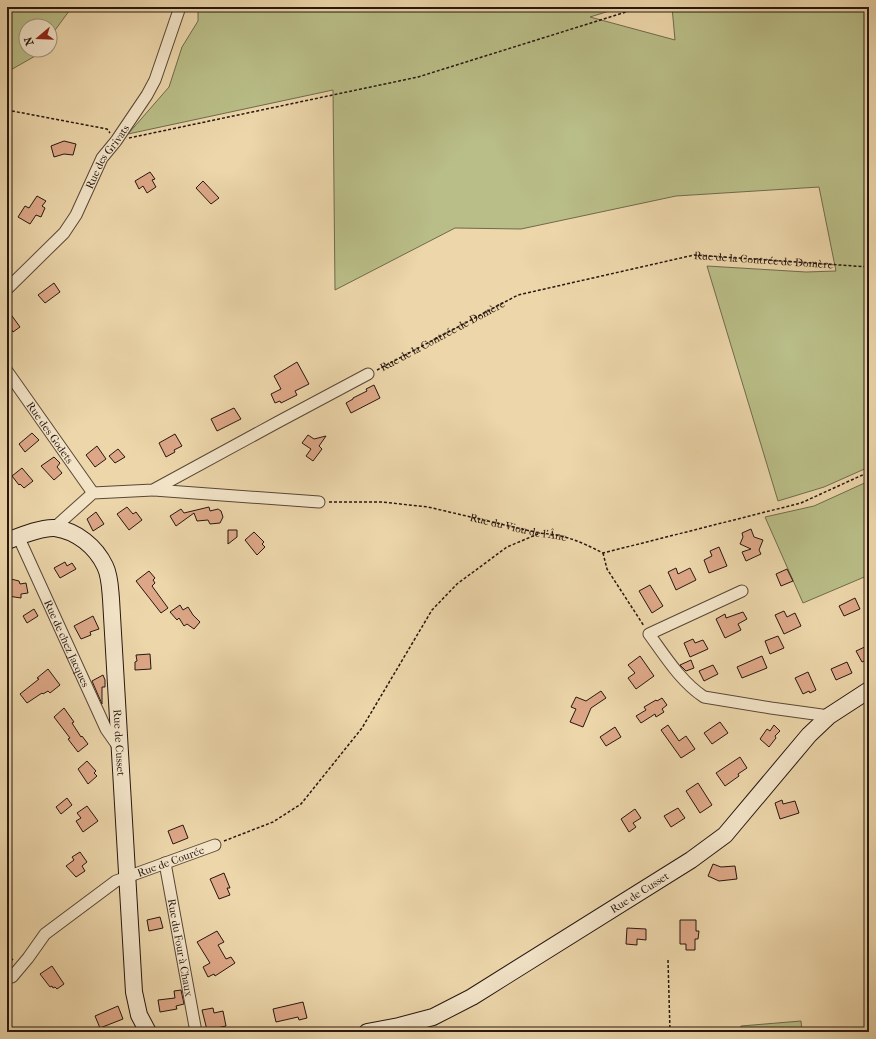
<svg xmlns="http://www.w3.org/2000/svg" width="876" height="1039" font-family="'IM FELL French Canon',serif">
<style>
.green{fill:#b9bd87;stroke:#706a4c}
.building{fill:#dda787;stroke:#271710}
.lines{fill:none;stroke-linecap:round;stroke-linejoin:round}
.street-casing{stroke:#584736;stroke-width:13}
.secondary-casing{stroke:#271710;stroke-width:18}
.path{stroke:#271710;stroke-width:1.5;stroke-dasharray:3 2;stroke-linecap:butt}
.street{stroke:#f3e4c8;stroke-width:11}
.secondary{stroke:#f3e4c8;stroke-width:16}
.labels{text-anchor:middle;stroke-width:3;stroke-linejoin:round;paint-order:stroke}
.street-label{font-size:11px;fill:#271710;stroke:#f3e4c8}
</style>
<rect width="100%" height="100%" fill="#ecd6aa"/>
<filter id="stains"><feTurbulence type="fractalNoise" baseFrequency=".005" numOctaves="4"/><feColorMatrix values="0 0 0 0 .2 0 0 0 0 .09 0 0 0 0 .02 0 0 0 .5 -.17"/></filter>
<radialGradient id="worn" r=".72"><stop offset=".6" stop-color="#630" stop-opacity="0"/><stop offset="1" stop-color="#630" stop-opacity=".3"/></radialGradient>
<!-- green -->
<path class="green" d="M7,7h65l-22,30v-11h-24v24h14l-3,5 -30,17z
M198,7h424l-32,10 85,23 -3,-33h197v460l-45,20 -46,14 -71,-235 99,6 30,-1 -17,-84 -143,9 -155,33 -66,-1 -120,62 -2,-200 -205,44 41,-47 13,-40 16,-26z
M869,481v94l-66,28 -38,-86 49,-11z
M801,1021l1,11h-61v-6z"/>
<!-- building -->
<path class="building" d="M64,141l12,3 -3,11 -9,-1 -10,3 -3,-11z
M150,172l5,7 -3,1 4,7 -9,6 -4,-7 -4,3 -4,-8z
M203,181l16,17 -8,6 -15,-16z
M37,196l9,5 -4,5 3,2 -4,9 -5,-2 -6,9 -12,-7 7,-11 4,2z
M54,283l6,9 -15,11 -7,-8z
M7,309l13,18 -7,5 -2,-3 -4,2z
M297,362l12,22 -14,7 2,4 -16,8 -1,-2 -5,2 -4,-9 10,-5 -7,-13z
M374,385l6,13 -29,15 -5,-10 7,-4v-1l14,-7 -1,-2z
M234,408l7,11 -24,12 -6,-12z
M32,433l7,7 -14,12 -6,-8z
M175,434l7,12 -8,4 1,2 -9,5 -7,-14z
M308,435l6,4 12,-3 -7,10 3,3 -9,12 -7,-5 5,-7 -9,-6z
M97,446l9,13 -11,8 -9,-12z
M118,449l7,8 -10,6 -6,-7z
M54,457l6,6 -3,4 5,6 -8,7 -13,-14z
M22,468l11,13 -9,7 -4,-4 -1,1 -7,-9z
M127,507l6,7 3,-2 6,8 -13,10 -12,-16z
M209,507l1,4 8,-2 3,2 2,6 -3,6 -10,1 -2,-4 -11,1 -3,-8 -18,13 -6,-10 11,-7 3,4z
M96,512l8,12 -11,7 -6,-12z
M751,529l3,8 9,3 -4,10 2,4 -15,7 -4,-9 9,-3 -11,-5 3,-7 -1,-4z
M228,530h9v7l-9,7z
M254,532l10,10 -2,2 3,3 -8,8 -12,-15z
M719,547l8,19 -18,7 -5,-13 8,-4 -2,-5z
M65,562l2,4 5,-3 4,6 -16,9 -6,-10z
M676,568l2,6 12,-6 6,12 -20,10 -8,-18z
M787,569l6,12 -12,5 -5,-12z
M149,571l6,7 -2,2 2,3 -3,3 16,22 -7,5 -25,-32z
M7,578l12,3 1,3 6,-1 2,10 -7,1v4l-13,-2z
M650,585l13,21 -11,7 -13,-22z
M855,598l5,11 -16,7 -5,-10z
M180,605l3,5 5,-3 5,8 7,7 -6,7 -7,-5 -3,2 -5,-8 -2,2 -7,-8z
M34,609l4,7 -11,7 -4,-7z
M784,611l3,6 8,-4 6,13 -17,8 -9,-19z
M743,612l4,7 -9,5 3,6 -16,8 -9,-19 9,-5 1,4z
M93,616l6,13 -9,3 1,3 -10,4 -7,-13z
M778,636l6,12 -14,6 -5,-13z
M693,639l2,4 8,-3 5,9 -18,8 -6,-14z
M869,645v14l-7,3 -6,-11z
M150,654l1,15 -16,1v-8l2,-1 -1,-6z
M640,656l14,20 -18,13 -8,-11 7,-5 -7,-8z
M762,656l5,12 -25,10 -5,-11z
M691,660l3,8 -8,3 -6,-6z
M847,662l5,11 -16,7 -5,-11z
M713,665l5,9 -14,7 -5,-10z
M48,669l12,16 -10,8 -2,-2 -5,3 -1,-1 -15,10 -7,-9 19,-15 -2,-1z
M808,672l8,18 -6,3 -1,-2 -6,3 -8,-16z
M103,675l2,5v7h-3v17l-10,-23z
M601,691l5,7 -15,10 -8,19 -13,-5 6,-13 -5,-2 5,-10 10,4z
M662,698l5,7 -5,4 2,3 -8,5 -1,-3 -14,9 -5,-7 10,-6 -2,-3 12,-7 1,1z
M64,708l10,14 -2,1 9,14 1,-1 6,8 -10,8 -10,-13 2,-1 -16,-21z
M720,722l8,11 -16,11 -8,-11z
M668,725l11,16 7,-5 9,13 -14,9 -20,-28z
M774,725l6,6 -5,5 1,2 -7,9 -9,-8 7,-10 3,2z
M615,727l6,10 -15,9 -6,-9z
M740,757l7,11 -9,6 1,2 -14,10 -9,-13z
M87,761l9,10 -2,2 3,3 -9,8 -10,-15z
M698,783l14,22 -12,8 -14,-22z
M67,798l5,7 -11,9 -5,-7z
M782,800l1,4 12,-3 4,12 -19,6 -5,-16z
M87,806l11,15 -15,11 -7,-11 5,-3 -4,-5z
M678,808l7,10 -14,9 -7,-11z
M635,809l6,9 -8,5 3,4 -7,5 -8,-13z
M183,825l5,13 -15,6 -5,-13z
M80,852l7,10 -5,4 3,5 -9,6 -10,-11 8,-6 -2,-3z
M713,864l8,3 14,-1 2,13 -18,2 -11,-5z
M224,873l6,15h-3l3,7 -11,4 -9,-20z
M160,917l3,11 -14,3 -2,-11z
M680,920h16v11h3l-1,8h-3v11h-9v-6h-6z
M627,928l19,1v11l-9,-1v6l-11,-1z
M217,931l7,11 -6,3 8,14 5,-2 4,6 -20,13 -1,-2 -6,3 -5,-10 7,-4 -13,-21z
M52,966l12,18 -7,5 -2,-2 -2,1 -1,-2 -2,1 -10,-13z
M181,990l3,14 -8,2 1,3 -17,3 -2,-12 17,-2 -1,-7z
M303,1002l4,16 -8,2 -1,-3 -22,5 -3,-13z
M118,1006l5,13 -23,9 -5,-12z
M213,1008l1,5 9,-2 3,15 -19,4 -5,-20z"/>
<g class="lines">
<defs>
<g id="street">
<path id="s3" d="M7,289l57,-56 12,-18 26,-57 14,-17 31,-46 8,-15 25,-73"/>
<path id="s4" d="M7,371l86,122"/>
<path d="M154,490l165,12"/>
<path d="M54,528l39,-35 60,-3 125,-68 90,-48"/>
<path id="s5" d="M18,536l88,193 14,20"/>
<path d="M742,591l-93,43c16,22 32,48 55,63l67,11 58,8"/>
<path id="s6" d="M165,863l31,169"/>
<path id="s7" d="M12,977l16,-19 17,-24 71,-53 99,-36"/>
</g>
<g id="secondary">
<path id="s8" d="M7,541c13,-5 34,-14 48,-13 22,3 41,19 50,38 5,10 5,22 6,33l23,393 5,23 9,17"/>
<path id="s9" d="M367,1032l32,-6 34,-9 39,-20 219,-137 34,-25 84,-100 20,-19 40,-26"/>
</g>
</defs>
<!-- street casing -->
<use href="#street" class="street-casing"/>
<!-- secondary casing -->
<use href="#secondary" class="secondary-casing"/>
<!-- path -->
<g class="path">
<path d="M7,110l100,19 3,4"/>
<path d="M129,138l289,-61 224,-70"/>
<path id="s1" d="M377,370l141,-75 176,-40 175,12"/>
<path id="s2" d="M329,502h53l46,5 111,26c27,2 40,8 64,20l198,-50 68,-31"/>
<path d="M603,553l4,16 37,57"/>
<path d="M224,841l49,-19 28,-18 61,-76 70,-118 25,-26 50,-37 31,-13"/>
<path d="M668,960l2,72"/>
<path d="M7,964l6,-5"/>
</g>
<!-- street -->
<use href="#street" class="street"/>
<!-- secondary -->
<use href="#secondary" class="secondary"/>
</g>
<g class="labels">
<!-- street labels -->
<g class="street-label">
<text dy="4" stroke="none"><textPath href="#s3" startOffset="168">Rue des Grivats</textPath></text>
<text dy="4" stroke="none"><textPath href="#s1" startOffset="410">Rue de la Contrée de Domère</textPath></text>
<text dy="4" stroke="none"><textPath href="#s1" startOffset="74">Rue de la Contrée de Domère</textPath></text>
<text dy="4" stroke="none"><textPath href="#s4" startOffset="75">Rue des Godets</textPath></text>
<text dy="4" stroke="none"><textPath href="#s2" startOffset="192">Rue du Viou de l'Âne</textPath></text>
<text dy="4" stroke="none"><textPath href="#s5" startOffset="118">Rue de chez Jacques</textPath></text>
<text dy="4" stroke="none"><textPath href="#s8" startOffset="293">Rue de Cusset</textPath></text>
<text dy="4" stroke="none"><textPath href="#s7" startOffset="201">Rue de Courée</textPath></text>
<text dy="4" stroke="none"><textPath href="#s9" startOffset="309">Rue de Cusset</textPath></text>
<text dy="4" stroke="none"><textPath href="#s6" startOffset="86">Rue du Four à Chaux</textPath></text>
</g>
</g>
<!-- margin -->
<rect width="876" height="1039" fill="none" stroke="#ecd6aa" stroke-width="24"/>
<rect x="8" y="8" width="860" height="1023" fill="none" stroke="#271710" stroke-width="2"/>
<rect x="12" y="12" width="852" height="1015" fill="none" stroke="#271710"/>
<!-- north arrow -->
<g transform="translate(38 38) rotate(251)"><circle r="19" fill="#f3e4c8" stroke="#a1927e"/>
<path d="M0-3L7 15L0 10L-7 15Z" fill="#8f2418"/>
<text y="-6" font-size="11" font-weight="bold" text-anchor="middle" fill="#271710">N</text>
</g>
<rect width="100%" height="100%" filter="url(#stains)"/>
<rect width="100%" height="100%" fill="url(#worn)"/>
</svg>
